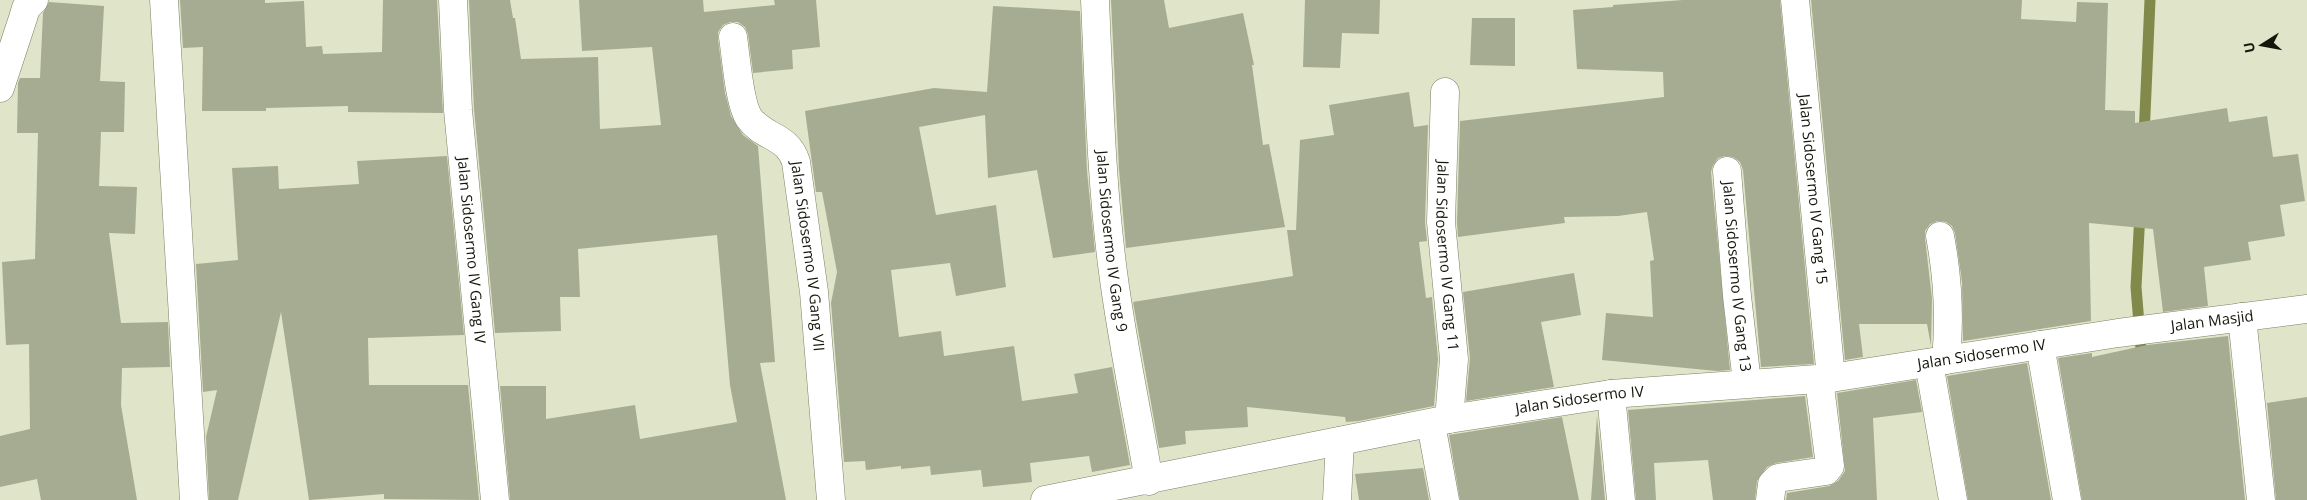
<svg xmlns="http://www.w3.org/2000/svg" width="2307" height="500" font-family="'Open Sans',sans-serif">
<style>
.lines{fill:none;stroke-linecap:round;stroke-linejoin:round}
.stream{stroke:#818a4b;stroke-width:11}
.building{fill:#a6ac91}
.minor-casing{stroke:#7b8067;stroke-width:29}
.minor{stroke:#fff;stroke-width:28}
.labels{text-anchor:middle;stroke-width:4.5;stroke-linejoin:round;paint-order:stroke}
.street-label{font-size:15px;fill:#15170d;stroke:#e0e5c9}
</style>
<rect width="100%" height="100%" fill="#e0e5c9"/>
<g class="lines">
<!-- stream -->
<path class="stream" d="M2144,137l6,-137
M2140,213l-4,74 6,74"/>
</g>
<!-- building -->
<path class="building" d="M180,0h85v3l39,-2 2,46 16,-1 1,8 59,-2 1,-52h54l6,113 -95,-1v-6l-82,2v3h-64l1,-64 -20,1z
M469,0h41l3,18h2l6,41 77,-2 2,72 61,-4 -9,-78 -70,4 -3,-51h124l1,12 71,-7 -1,-5h42l4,47 -28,3 1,19 -40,4 -5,-39 -3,-7 -7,-5h-8l-7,3 -5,7v7l7,54 6,23 12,19 15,11 17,216 -15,1 26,137h-276l-10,-114h46v33l89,-14 5,34 97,-17 -7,-37 -13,-150 -139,14 2,48h-20l1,34 -66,2 -21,-224z
M1111,0h53l5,28 74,-15 11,52h-2l11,80 6,-1 16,83 -159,21 -7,-79z
M1305,0h75l-1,34 -37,-1 -2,35 -37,-1z
M1683,0h97l34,364 -53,3 -18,-197 -3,-8 -7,-5 -8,-1 -7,2 -5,7 -2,7 19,198 -13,1 -115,-11 4,-47 47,4 -3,-56 4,-1 -7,-48 -29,4 -54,1 1,6 -107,14 -1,-15 3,-101 204,-24 -1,-25 -86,-3 -4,-59 40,-3v-2z
M1811,0h211l-1,19 55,3 1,-20 31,1 -3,107 30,1v12l92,-15 2,14 38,-6 6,41 25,-3 7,47 -25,4 5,31 -37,6 3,18 -47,7 4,39 -45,6 -10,-83 -64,-6 2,98 -128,20 -1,-59 -7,-49 -3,-7 -6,-4 -9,-1 -7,3 -5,7v7l7,61 -1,47 -4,-22h-68l4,33 -18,3z
M49,2l55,4 -4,75 25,1 -1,50h-23l-2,54 38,1 -2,47 -26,-1 12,90 47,-1 2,45 -48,1 -1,37 16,95h-96l-4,-21 -37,8v-51l30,-7 -1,-85 -23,1 -4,-83 33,-3 3,-126h-21l1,-50 2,-5h20l3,-65z
M993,6l87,5 7,160 8,81 -42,6 -16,-88 -49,8 -3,-63 -66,12 17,88 60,-10 10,82 -50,9 -6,-33 -59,7 8,67 42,-6 3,25 70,-10 8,55 56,-8 -4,-19 38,-7 18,98 -38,7 -3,-16 -59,7 2,19 -49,5 -2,-17 -50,5 -1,-9 -29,3v-3l-35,4 -1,-9 -21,1 -13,-159 6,-31 -15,-80h-6l-11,-81 129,-23 53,4z
M1472,18h43v48l-45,-1z
M1409,92l5,35 14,-2 -3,97 2,19 -8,1 7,56 6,-1 6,62 -4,47 -75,15 -13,1 -1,-5 -98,-10 1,20 -63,4 1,13 -27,4 -26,-146 160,-26 -6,-46h9l4,-90 34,-5 -5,-30z
M447,156l17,179 -96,3 1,47h99l11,115 -95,-1v-5l-75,6 -28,-188 -43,188h-29l-3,-63 11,-47 -14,2 -7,-128 42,-4 -6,-92 46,-2 1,23 80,-5 -2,-23z
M1574,273l7,42 -40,7 13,65 -88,14 4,-43 -7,-66z
M2228,336l17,164h-163l-24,-142 34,-5v4l55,-12z
M2027,363l24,137h-83l-21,-124z
M1916,380l6,32 -49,6 4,82h-91l1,-7 42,-7 9,-5 7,-10 -8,-78z
M1805,396l8,61 -37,6 -9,4 -10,14 -2,19h-42l-5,-40 -54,3 2,37h-20l-8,-90z
M2307,397v103h-31l-9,-97z
M1597,416l8,84h-14z
M1562,417l17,83h-119l-11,-65z
M1423,468l6,32h-70l-4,-26z"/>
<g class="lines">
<defs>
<g id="minor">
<path d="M164,0l30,500"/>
<path id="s1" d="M453,0l5,110 37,390"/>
<path id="s2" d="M1095,0c4,90 6,182 18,272 9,70 24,139 36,209"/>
<path id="s3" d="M1795,0l36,378"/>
<path id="s4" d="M733,37c3,19 6,66 16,81 14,20 39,17 47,44l18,130 17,208"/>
<path d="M0,88l23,-70 3,-10 8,-8"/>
<path id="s5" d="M1445,92l-4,130 13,137 -5,60"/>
<path id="s6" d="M1727,171l10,125 10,87"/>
<path d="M1940,236c8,42 10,82 6,124"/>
<path d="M2242,317l19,183"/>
<path d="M2040,345l27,155"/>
<path d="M1929,363l24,137"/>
<path d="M1611,394l10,106"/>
<path d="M1431,424l14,76"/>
<path id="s7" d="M1045,500l404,-81 162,-25 220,-16 287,-45 189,-24"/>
<path d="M1337,500l3,-59"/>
<path d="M1770,500l2,-16 6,-6 48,-7 4,-5 -11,-87"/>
</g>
</defs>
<!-- minor casing -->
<use href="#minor" class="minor-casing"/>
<!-- minor -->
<use href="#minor" class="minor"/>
</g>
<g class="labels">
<!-- street labels -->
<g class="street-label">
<text dy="5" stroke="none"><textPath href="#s3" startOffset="190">Jalan Sidosermo IV Gang 15</textPath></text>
<text dy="5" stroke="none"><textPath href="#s2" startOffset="242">Jalan Sidosermo IV Gang 9</textPath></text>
<text dy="5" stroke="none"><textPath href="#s1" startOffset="251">Jalan Sidosermo IV Gang IV</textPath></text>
<text dy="5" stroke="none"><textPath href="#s5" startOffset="164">Jalan Sidosermo IV Gang 11</textPath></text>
<text dy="5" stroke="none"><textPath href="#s4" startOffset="244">Jalan Sidosermo IV Gang VII</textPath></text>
<text dy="5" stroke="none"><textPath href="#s6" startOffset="106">Jalan Sidosermo IV Gang 13</textPath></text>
<text dy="5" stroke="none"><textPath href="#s7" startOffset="1182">Jalan Masjid</textPath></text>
<text dy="5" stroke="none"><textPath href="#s7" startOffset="949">Jalan Sidosermo IV</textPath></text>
<text dy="5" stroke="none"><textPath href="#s7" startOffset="544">Jalan Sidosermo IV</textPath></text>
</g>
</g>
<!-- north arrow -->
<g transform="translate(2262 45) rotate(259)" stroke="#e0e5c9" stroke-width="4" paint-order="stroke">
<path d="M0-4L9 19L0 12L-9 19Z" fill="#15170d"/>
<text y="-8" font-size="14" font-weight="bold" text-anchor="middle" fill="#15170d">U</text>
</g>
</svg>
